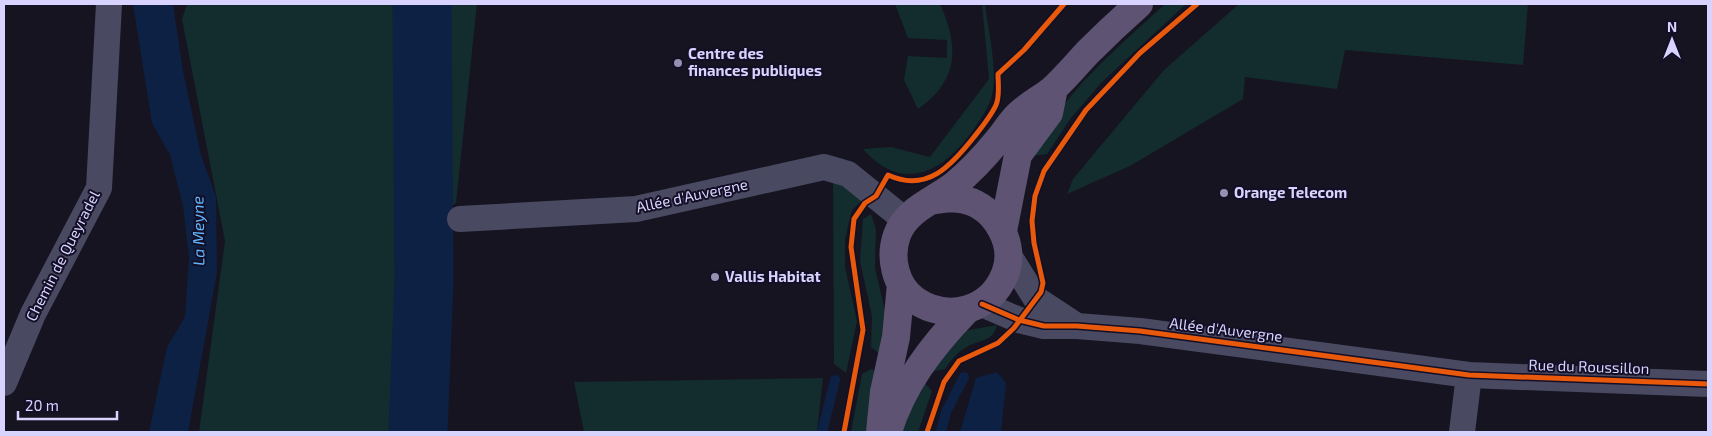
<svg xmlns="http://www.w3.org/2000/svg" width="1712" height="436" font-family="'Exo 2',sans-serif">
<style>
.green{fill:#132c2d}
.water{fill:#0d2144}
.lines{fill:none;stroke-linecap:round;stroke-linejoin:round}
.stream{stroke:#0d2144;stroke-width:10}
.river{stroke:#0d2144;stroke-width:59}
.minor{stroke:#4a4962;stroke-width:26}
.primary{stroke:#5e5373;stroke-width:28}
.cycleway-casing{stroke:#130f26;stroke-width:8}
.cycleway{stroke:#e8590c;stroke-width:5}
.poi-dot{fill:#9591b1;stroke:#130f26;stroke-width:2}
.labels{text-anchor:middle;stroke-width:4;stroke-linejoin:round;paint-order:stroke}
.poi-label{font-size:15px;font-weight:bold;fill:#d9d4ff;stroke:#130f26;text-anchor:start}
.street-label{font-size:15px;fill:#d9d4ff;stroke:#130f26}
.water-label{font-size:16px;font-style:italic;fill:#62b6ff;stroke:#130f26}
</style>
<rect width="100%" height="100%" fill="#161421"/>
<!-- green -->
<path class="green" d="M187,4h290l-21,199 -43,31 -12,198h-202l26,-191 -43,-222z
M895,4h45c19,42 19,77 -22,105l-14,-29 4,-24 39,2v-18l-39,-2z
M982,4h3c3,26 13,66 7,91 -3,13 -11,23 -18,34 -29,42 -71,66 -111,20l28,-2 39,10 59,-78z
M1165,4h21l-85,79 -30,35 -24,36 -15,2c30,-63 83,-106 133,-152z
M1239,4h289l-5,61 -178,-15 -8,39 -92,-12 -2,22 -113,67 -63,28 6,-15 91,-109z
M833,179l30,21 -11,10 -7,30v27l12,54 -11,52 -12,-9z
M871,214l5,15 -1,39 12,52 -6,35 -10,-8 1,-31 -12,-55 3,-42z
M997,325c-4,18 -18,14 -30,22 -10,5 -16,13 -22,22l-11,2 -6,-4 35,-36z
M871,369l6,2 -11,61h-15l11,-58z
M823,378l-6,54h-233l-10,-50z
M925,383l7,8 -14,41h-15l11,-34z"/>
<!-- water -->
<path class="water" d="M133,4h40l10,67 18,84 15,42 1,75 -29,160h-39l18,-85 18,-30 4,-60 -6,-51 -13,-51 -18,-32z
M997,372l9,11 -5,49h-41l16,-54z"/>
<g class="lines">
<!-- stream -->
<path class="stream" d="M822,432l13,-52
M941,432l5,-20 18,-35"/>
<!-- river -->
<path class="river" d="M418,432l6,-152 -2,-276"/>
<!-- minor -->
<path class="minor" d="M460,219l176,-10 188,-42 24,7 57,46
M1008,254l28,45 41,27
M982,304l37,16 25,6h33l63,5 329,44 239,9
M4,383l29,-69 66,-126 10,-184
M1462,432l7,-57"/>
<!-- primary -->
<path class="primary" d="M931,201c11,-2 22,-4 34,-1 30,7 52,44 40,74 -15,38 -58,48 -90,26 -20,-14 -26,-43 -18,-65 9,-25 36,-34 56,-49 16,-13 32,-30 45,-46 7,-8 13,-19 21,-26 11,-10 23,-16 34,-25 12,-11 23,-24 34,-36 17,-17 34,-33 52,-49
M1003,231l15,-76 31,-42 5,-25
M880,432l4,-40 12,-55 5,-53
M888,432c14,-47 44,-86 78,-121"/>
<defs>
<path id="cycleway" d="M982,304l37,16 25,6h33l63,5 329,44 239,9
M844,432l19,-102 -12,-83 3,-28 11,-16 11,-7 12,-21c39,18 63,-9 86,-38 8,-10 17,-21 22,-32 4,-9 2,-22 2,-31l26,-24 40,-46
M927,432l17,-50 15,-21 39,-18 16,-15 27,-36 2,-9 -9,-40 -2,-22 3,-25 9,-25 42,-61 54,-57 57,-49"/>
</defs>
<!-- cycleway casing -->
<use href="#cycleway" class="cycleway-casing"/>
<!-- cycleway -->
<use href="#cycleway" class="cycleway"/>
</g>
<!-- markers -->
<g class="poi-dot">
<circle cx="678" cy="63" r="5"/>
<circle cx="1224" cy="193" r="5"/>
<circle cx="715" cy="277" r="5"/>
</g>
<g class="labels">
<!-- poi labels -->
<g class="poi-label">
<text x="688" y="59">Centre des<tspan x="688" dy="17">finances publiques</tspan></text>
<text x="1234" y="198">Orange Telecom</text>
<text x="725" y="282">Vallis Habitat</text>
</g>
<!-- street labels -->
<g class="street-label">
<text transform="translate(692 196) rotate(-12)" y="5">Allée d'Auvergne</text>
<text transform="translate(63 256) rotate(-63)" y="5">Chemin de Queyradel</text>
<text transform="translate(1226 330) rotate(7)" y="5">Allée d'Auvergne</text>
<text transform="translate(1589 367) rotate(2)" y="5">Rue du Roussillon</text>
</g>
<!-- water labels -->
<g class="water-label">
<text transform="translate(198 231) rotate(-91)" y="6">La Meyne</text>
</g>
</g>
<!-- border -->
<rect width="1712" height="436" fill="none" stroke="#d9d4ff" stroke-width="10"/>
<!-- north arrow -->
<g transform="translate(1672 40)" stroke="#130f26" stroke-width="4" paint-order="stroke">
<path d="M0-4L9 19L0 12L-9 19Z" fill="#d9d4ff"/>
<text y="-8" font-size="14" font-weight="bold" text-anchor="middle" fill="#d9d4ff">N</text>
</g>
<!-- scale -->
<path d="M18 411v8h99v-8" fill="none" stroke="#d9d4ff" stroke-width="2.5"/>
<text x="25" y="411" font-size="15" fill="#d9d4ff" stroke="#130f26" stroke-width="4" paint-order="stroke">20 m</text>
</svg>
